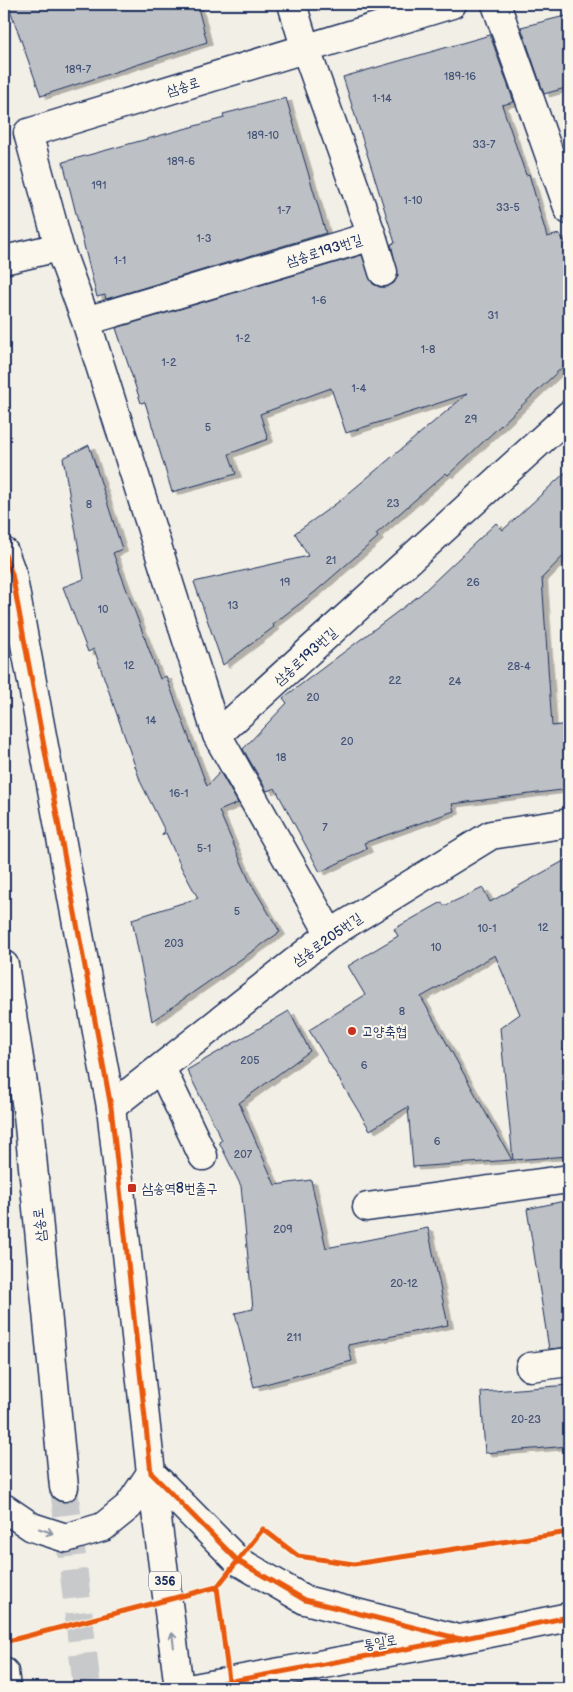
<svg xmlns="http://www.w3.org/2000/svg" width="573" height="1692" font-family="'Balsamiq Sans','Poor Story',sans-serif">
<style>
.building{fill:#bdc0c4;stroke:#1b2f5e;filter:url(#shadow)}
.lines{fill:none;stroke-linecap:round;stroke-linejoin:round}
.primary-tunnel{stroke:#c7c9cb;stroke-width:28;stroke-dasharray:28 14;stroke-linecap:butt}
.minor-casing{stroke:#1b2f5e;stroke-width:31}
.primary-casing{stroke:#1b2f5e;stroke-width:31}
.minor{stroke:#fbf7ec;stroke-width:28}
.primary{stroke:#fbf7ec;stroke-width:28}
.cycleway-casing{stroke:#fbf7ec;stroke-width:8}
.cycleway{stroke:#e8590c;stroke-width:5}
.oneway{stroke:#8b93a5}
.poi-dot{fill:#c8321e;stroke:#fbf7ec;stroke-width:2}
.labels{text-anchor:middle;stroke-width:4;stroke-linejoin:round;paint-order:stroke}
.number-label{font-size:11px;fill:#445378}
.shield{fill:#fbf7ec;stroke:#5e6b89;stroke-width:1}
.shield-label{font-size:12px;font-weight:bold;fill:#1b2f5e}
.street-label{font-size:14px;fill:#1b2f5e;stroke:#fbf7ec}
.poi-label{font-size:14px;fill:#1b2f5e;stroke:#fbf7ec;text-anchor:start}
</style>
<defs>
<filter id="shadow"><feDropShadow dx="5.5" dy="3" stdDeviation="0" flood-color="#0004"/></filter>
</defs>
<rect width="100%" height="100%" fill="#f2efe6"/>
<filter id="ink" filterUnits="userSpaceOnUse"><feTurbulence type="fractalNoise" baseFrequency=".02" numOctaves="2"/><feDisplacementMap in="SourceGraphic" scale="10" xChannelSelector="R" yChannelSelector="G"/><feConvolveMatrix kernelMatrix="1 2 1 2 8 2 1 2 1" color-interpolation-filters="sRGB"/></filter>
<g filter="url(#ink)">
<!-- building -->
<path class="building" d="M8,4h189l10,38 -166,54z
M569,15v72l-25,7 -23,-67z
M490,35l24,67 -12,3 24,70 3,-1 18,63 12,-3 10,13v114l-121,114 -2,-2 -70,61 2,3 -63,55 -42,32 1,3 -51,38 -29,-83 114,-26 -13,-23 42,-30 130,-109 -121,39 -15,-45 -71,26 8,25 -39,15 7,20 -64,18 -27,-90 -4,1 -25,-75 246,-73 11,29 7,3h7l7,-4 4,-8 -7,-31 4,-1 -52,-166z
M286,98l40,135 -220,66 -1,-4 -8,2 -34,-135 161,-44 -1,-4z
M89,445l33,104 -9,4 47,126 6,-3 41,110 13,-14 18,31 -19,8 30,69 31,52 -128,89 -20,-102 66,-21 -16,-29 -16,-36 -5,2 4,-4 -24,-48 -47,-134 -6,3 -25,-65 21,-8 -21,-121z
M569,469v81l-27,28 10,148 17,-2v65l-117,15 2,7 -90,32 3,6 -47,23 -45,-84 -8,3 -24,-42 44,-46 -4,-5 138,-104 75,-71 7,7z
M569,858v191l-6,1 6,106 -56,4 -13,-132 20,-14 -25,-59 -74,42 91,163 -99,7 -5,-60 -38,23 -61,-100 56,-35 -17,-29 50,-30 -4,-7 48,-27 2,4 39,-18 7,14z
M289,1011l21,40 -71,52 36,82 36,-5 15,68 102,-20 20,97 -100,20 4,16 -98,26 -19,-74 18,-4 -12,-123 -22,-44 3,-2 -35,-70z
M569,1200v147l-20,2 -22,-140z
M569,1385v61l-84,7 -4,-61z"/>
<g class="lines">
<!-- primary-tunnel -->
<path class="primary-tunnel" d="M64,1487l23,201"/>
<defs>
<path id="minor" d="M496,4l73,206
M372,236l11,36
M59,247l-31,-114 424,-129
M4,260l55,-13 27,74 131,414 113,199
M86,321l286,-85 -66,-186 -14,-46
M217,735l352,-320
M161,1068l42,88
M111,1107l219,-173 161,-99 78,-12
M367,1207l202,-28
M530,1367l39,-5"/>
<path id="primary" d="M4,552l8,22 99,533 40,366 28,215
M4,965l24,150 36,372
M151,1473l87,88 67,39 146,37
M4,1508l28,19 34,11 37,-11 26,-21 22,-33
M4,1672l2,16
M194,1688l266,-49 109,-22"/>
</defs>
<!-- minor casing -->
<use href="#minor" class="minor-casing"/>
<!-- primary casing -->
<use href="#primary" class="primary-casing"/>
<!-- minor -->
<use href="#minor" class="minor"/>
<!-- primary -->
<use href="#primary" class="primary"/>
<defs>
<path id="cycleway" d="M4,552l8,22 99,533 40,366 87,88 67,39 155,39
M217,1587l13,101
M4,1642l213,-55 46,-58 35,27 56,8 215,-32
M194,1688l266,-49 109,-22"/>
</defs>
<!-- cycleway casing -->
<use href="#cycleway" class="cycleway-casing"/>
<!-- cycleway -->
<use href="#cycleway" class="cycleway"/>
</g>
<!-- one-way arrows -->
<defs><path id="oneway-shaft" d="M-6 0H5M1.5-3L5.5 0L1.5 3" fill="none" stroke-width="1.6" stroke-linecap="round" stroke-linejoin="round" transform="scale(1.25)"/></defs>
<g class="oneway">
<use href="#oneway-shaft" transform="translate(46 1531) rotate(19)"/>
<use href="#oneway-shaft" transform="translate(173 1640) rotate(-97)"/>
</g>
</g>
<!-- markers -->
<g class="poi-dot">
<circle cx="352" cy="1031" r="5"/>
<rect x="127" y="1183" width="10" height="10" rx="2.5"/>
</g>
<g class="labels">
<!-- number labels -->
<g class="number-label">
<text x="78" y="73">189-7</text>
<text x="460" y="80">189-16</text>
<text x="382" y="102">1-14</text>
<text x="263" y="139">189-10</text>
<text x="484" y="148">33-7</text>
<text x="181" y="165">189-6</text>
<text x="99" y="189">191</text>
<text x="413" y="204">1-10</text>
<text x="508" y="211">33-5</text>
<text x="284" y="214">1-7</text>
<text x="204" y="242">1-3</text>
<text x="120" y="264">1-1</text>
<text x="319" y="304">1-6</text>
<text x="493" y="319">31</text>
<text x="243" y="342">1-2</text>
<text x="428" y="353">1-8</text>
<text x="169" y="366">1-2</text>
<text x="359" y="392">1-4</text>
<text x="471" y="423">29</text>
<text x="208" y="431">5</text>
<text x="393" y="507">23</text>
<text x="89" y="508">8</text>
<text x="331" y="564">21</text>
<text x="285" y="586">19</text>
<text x="473" y="586">26</text>
<text x="233" y="609">13</text>
<text x="103" y="613">10</text>
<text x="129" y="669">12</text>
<text x="519" y="670">28-4</text>
<text x="395" y="684">22</text>
<text x="455" y="685">24</text>
<text x="313" y="701">20</text>
<text x="151" y="724">14</text>
<text x="347" y="745">20</text>
<text x="281" y="761">18</text>
<text x="179" y="797">16-1</text>
<text x="325" y="831">7</text>
<text x="204" y="852">5-1</text>
<text x="237" y="915">5</text>
<text x="543" y="931">12</text>
<text x="487" y="932">10-1</text>
<text x="174" y="947">203</text>
<text x="436" y="951">10</text>
<text x="402" y="1015">8</text>
<text x="250" y="1064">205</text>
<text x="364" y="1069">6</text>
<text x="437" y="1145">6</text>
<text x="243" y="1158">207</text>
<text x="283" y="1233">209</text>
<text x="404" y="1287">20-12</text>
<text x="294" y="1341">211</text>
<text x="526" y="1423">20-23</text>
</g>
<!-- shield labels -->
<rect class="shield" x="149" y="1571.5" width="32" height="19" rx="4"/>
<g class="shield-label">
<text x="165" y="1585">356</text>
</g>
<!-- street labels -->
<g class="street-label">
<text transform="translate(183 86) rotate(-17)" y="5">삼송로</text>
<text transform="translate(324 250) rotate(-17)" y="5">삼송로193번길</text>
<text transform="translate(305 656) rotate(-42)" y="5">삼송로193번길</text>
<text transform="translate(327 939) rotate(-35)" y="5">삼송로205번길</text>
<text transform="translate(39 1225) rotate(-96)" y="5">삼송로</text>
<text transform="translate(380 1642) rotate(-10)" y="5">통일로</text>
</g>
<!-- poi labels -->
<g class="poi-label">
<text x="362" y="1036">고양축협</text>
<text x="142" y="1193">삼송역8번출구</text>
</g>
</g>
<!-- margin -->
<rect width="573" height="1692" fill="none" stroke="#fbf7ec" stroke-width="20"/>
<rect x="10" y="10" width="553" height="1672" fill="none" stroke="#1b2f5e" stroke-width="2" filter="url(#ink)"/>
</svg>
